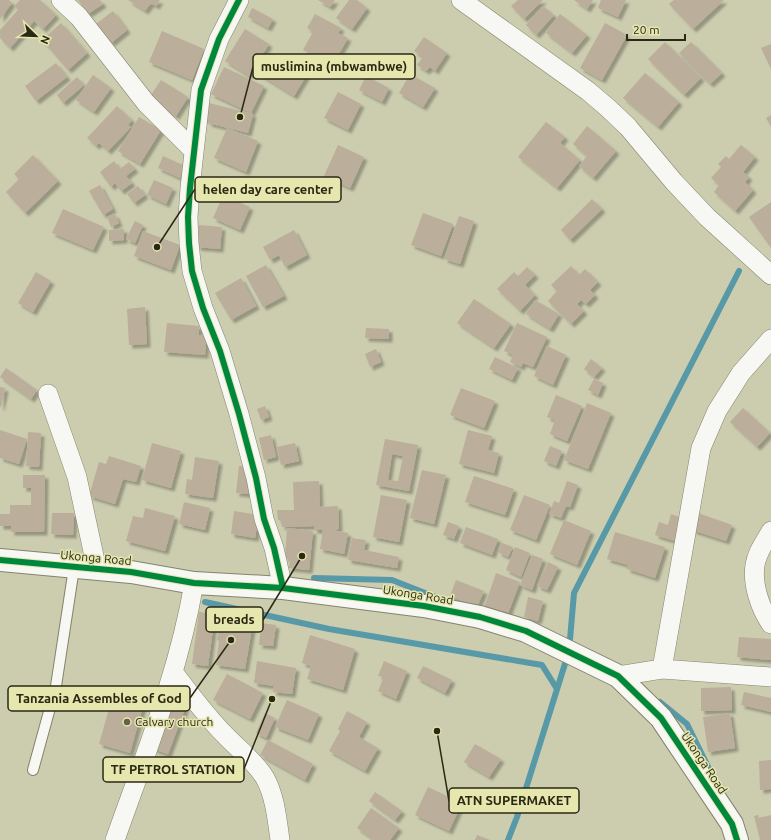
<svg xmlns="http://www.w3.org/2000/svg" width="771" height="840" font-family="Ubuntu,sans-serif">
<style>
.lines{fill:none;stroke-linecap:round;stroke-linejoin:round}
.stream{stroke:#5899a8;stroke-width:6}
.building{fill:#bbae9a;fill-rule:evenodd;filter:url(#shadow)}
.lane-casing{stroke:#84846d;stroke-width:12}
.street-casing{stroke:#84846d;stroke-width:20}
.secondary-casing{stroke:#84846d;stroke-width:24}
.lane{stroke:#f7f7f3;stroke-width:10}
.street{stroke:#f7f7f3;stroke-width:19}
.secondary{stroke:#f7f7f3;stroke-width:22}
.cycleway-casing{stroke:#e6e6af;stroke-width:8}
.cycleway{stroke:#00873e;stroke-width:6}
.poi-dot{fill:#63624a;stroke:#e6e6af;stroke-width:1.5}
.labels{text-anchor:middle;stroke-width:3;stroke-linejoin:round;paint-order:stroke}
.street-label{font-size:12px;fill:#2a2914;stroke:#e6e6af}
.poi-label{font-size:12px;fill:#2a2914;stroke:#e6e6af;text-anchor:start}
.leader{fill:none;stroke:#2a2914;stroke-width:1.5}
.callout-dot{fill:#2a2914;stroke:#e6e6af;stroke-width:1.5}
.callout{fill:#e6e6af;stroke:#2a2914;stroke-width:1.5}
.callout-label{font-size:13px;text-anchor:middle;font-weight:bold;fill:#2a2914}
</style>
<defs>
<filter id="shadow"><feDropShadow dx="3.5" dy="3.5" stdDeviation="1" flood-color="#0004"/></filter>
</defs>
<rect width="100%" height="100%" fill="#ccccaf"/>
<g class="lines">
<!-- stream -->
<path class="stream" d="M314,578l78,2 51,20
M205,602l124,27 213,36 15,24
M660,702l27,22 28,57
M508,840l9,-23 52,-166 5,-58 165,-322"/>
</g>
<!-- building -->
<path class="building" d="M0,0h9l3,3 -12,16z
M20,0h20l16,15 -13,14 -9,-8 -24,27 -10,-10v-8l18,-20 -4,-4z
M78,0h22l3,4 -15,10z
M128,0h32l-4,6 -5,-3 -6,8z
M318,0h17l-5,7z
M349,0h8l10,8 -15,21 -16,-11z
M518,0h25l-19,19 -13,-13z
M574,0h19l-6,9z
M601,0h25l-8,17 -20,-9z
M674,0h50l-31,29 -24,-25z
M543,6l11,9 -18,20 -10,-10z
M252,8l21,11 -5,9 -20,-11z
M113,11l14,19 -16,13 -15,-19z
M315,14l26,14 -3,5 10,5 -16,28 -29,-16 10,-18 -6,-4z
M560,14l27,21 -15,18 -26,-20z
M61,23l26,30 -19,17 -26,-30z
M605,23l22,12 -25,45 -22,-12z
M245,29l24,15 -20,32 -24,-15z
M162,31l42,18 -12,31 -43,-18z
M424,37l23,16 -12,18 -5,-4 -4,4 -9,-6 6,-8 -9,-6z
M665,42l36,36 -17,17 -36,-36z
M691,42l31,31 -12,11 -31,-31z
M771,44v25l-10,-21z
M270,52l26,16 5,-8 11,6 -18,30 -37,-23z
M56,63l11,14 -31,24 -11,-15z
M224,67l40,19 -13,27 -40,-19z
M645,73l34,29 -21,25 -35,-29z
M410,74l25,14 -12,19 -24,-14z
M93,75l18,13 -17,24 -18,-12z
M366,76l23,12 -7,14 -23,-12z
M77,77l7,8 -21,18 -6,-8z
M161,80l27,17 -12,19 -27,-18z
M338,92l23,12 -13,26 -24,-12z
M205,102l48,12 -5,19 -40,-10 1,-2 -8,-3z
M117,106l15,14 -4,5 3,2 -23,24 -9,-8 -3,3 -9,-8z
M771,115v12l-5,-9z
M139,117l22,13 -21,34 -22,-13z
M546,122l19,15 -5,6 20,17 -23,28 -39,-31z
M587,126l29,25 -23,27 -14,-12 8,-10 -14,-12z
M227,128l31,13 -12,31 -32,-14z
M338,145l26,12 -14,31 -26,-12z
M741,145l14,12 -12,15 6,5 -4,5 8,8 -18,21 -21,-19 5,-7 -8,-7 10,-11 -3,-3 8,-8 3,3z
M33,155l25,26 -33,32 -19,-21 13,-13 -5,-5z
M163,156l22,10 -5,12 -22,-10z
M114,161l6,8 9,-7 6,7 -9,7 6,7 -11,8 -6,-8 -4,4 -11,-15z
M154,180l19,8 -7,16 -19,-9z
M100,185l13,24 -10,6 -14,-24z
M138,186l7,9 -11,8 -7,-9z
M223,195l27,12 -10,23 -27,-12z
M592,199l10,10 -32,31 -9,-10z
M771,202v46l-22,-31z
M63,209l41,18 -11,23 -41,-17z
M423,213l30,11 -12,32 -30,-11z
M115,214l4,9 -8,4 -4,-10z
M459,216l15,5 -14,43 -16,-5z
M135,221l8,4 -8,18 -9,-4z
M199,225l23,2 -2,22 -23,-2z
M124,229v11l-15,1v-11z
M294,230l13,25 -22,12 -6,-12 -9,5 -7,-13z
M143,231l37,14 -9,25 -37,-14z
M266,265l18,31 -21,11 -17,-31z
M571,266l8,9 6,-6 13,13 -8,8 5,5 -9,9 -5,-4 -4,4 7,7 -13,13 -23,-23 9,-10 -6,-6z
M527,267l8,8 -10,10 10,10 -15,16 -23,-22 17,-17 4,4z
M36,272l15,9 -18,31 -15,-9z
M241,278l15,28 -25,14 -16,-27z
M474,299l37,25 -17,24 -37,-25z
M535,300l24,14 -9,15 -24,-15z
M145,307l2,37 -18,1 -2,-36z
M167,323l32,3v9l7,1 -1,19 -41,-3z
M517,323l30,14 -14,30 -10,-4 -2,4 -11,-5 3,-7 -9,-4z
M366,328l23,1v10l-24,-1z
M547,346l19,9 -13,30 -19,-9z
M376,349l5,13 -11,5 -5,-13z
M495,357l23,11 -6,12 -23,-11z
M591,359l11,9 -8,9 -10,-8z
M6,368l31,22 -6,9 -31,-22z
M594,379l9,4 -5,12 -10,-5z
M0,387l5,1 -4,19h-1z
M461,388l34,13 -11,27 -34,-13z
M556,395l26,11 -15,35 -17,-7 5,-14 -8,-3z
M587,403l24,10 -23,56 -24,-9z
M265,406l4,11 -8,3 -4,-11z
M743,408l27,25 -13,14 -27,-25z
M0,430l27,9 -8,25 -19,-6z
M468,430l24,6 -4,14 11,3 -5,20 -35,-9z
M28,432l13,1 -2,34 -13,-1z
M271,435l5,22 -12,3 -5,-22z
M385,439l33,6 -9,46 -33,-6zM392,454l11,2 -5,25 -10,-1z
M152,443l29,8 -10,37 -29,-8z
M295,443l4,18 -18,4 -4,-18z
M550,446l12,5 -6,15 -12,-5z
M109,456l32,10 -5,16 -13,-3 -8,25 -26,-8 10,-34 7,2z
M195,457l24,4 -6,37 -28,-4 2,-15 5,1z
M239,466l13,1 -2,27 -14,-1z
M422,470l24,5 -12,49 -24,-6z
M23,475h22l-1,57h-33v-6h-11v-12h10v-9h21v-17h-8z
M474,476l40,13 -9,26 -40,-13z
M319,481l1,26 18,-1 1,23 -7,1 16,3 -4,21 -24,-5 3,-19h-9v-4l-32,1 -1,-7h-3l-1,-10h17l-1,-28z
M567,481l11,4 -8,22 -4,-1 -5,12 -12,-4 5,-13 5,2z
M381,495l26,5 -8,42 -26,-5z
M524,495l26,10 -14,35 -26,-10z
M184,502l26,6 -5,22 -26,-6z
M145,508l30,8 -10,35 -39,-10 7,-25 10,2z
M234,511l25,4 -4,23 -24,-4z
M52,513h22l-1,22 -22,-1z
M698,513l34,12 -6,16 -34,-11z
M671,514l11,4 -7,23 -20,-6 4,-13 9,3z
M564,520l27,11 -14,34 -27,-11z
M448,522l11,4 -5,13 -11,-4z
M466,527l32,12 -6,16 -32,-12z
M287,528l26,3 -4,39 -20,-2 1,-9 -5,-1z
M615,532l50,15 -10,31 -28,-9 1,-4 -21,-6z
M352,538l14,2 -2,10 35,7 -2,11 -49,-8z
M502,543l11,4 -5,10 -10,-5z
M515,547l15,6 -9,24 -15,-7z
M532,555l11,4 -11,31 -12,-5z
M548,562l10,5 -11,23 -10,-4z
M496,573l24,9 -13,34 -23,-8z
M456,580l28,11 -7,16 -27,-11z
M528,597l15,4 -5,20 -14,-4z
M199,612l16,2 -7,52 -16,-2z
M220,623l32,5 -7,41 -29,-4 3,-24 -2,-1z
M261,623l15,2 -3,21 -14,-1z
M310,635l45,14 -12,41 -36,-11 4,-13 -9,-3z
M739,637l32,2v21l-34,-3z
M257,661l39,7 -4,26 -19,-2 1,-6 -20,-3z
M384,661l23,10 -11,28 -18,-8 6,-14 -6,-1z
M423,666l29,14 -7,13 -28,-15z
M227,674l36,19 -13,26 -37,-19z
M731,687l1,23 -31,1v-23z
M744,692l27,6v14l-30,-7z
M174,693l15,5 -21,56 -15,-5z
M112,698l31,8 -13,47 -31,-9z
M287,700l32,14 -11,26 -33,-13z
M347,711l20,11 -8,15 19,11 -13,23 -36,-20 11,-20 -2,-2z
M265,713l10,5 -9,20 -10,-5z
M730,713l5,35 -27,4 -5,-35z
M268,740l45,24 -8,16 -45,-25z
M475,744l26,15 -12,18 -25,-15z
M771,760v29l-11,1 -1,-29z
M428,787l19,9 2,-5 15,7 -15,33 -34,-16z
M375,792l27,19 -7,9 -26,-19z
M371,808l28,20 -9,12h-16l-17,-12z
M758,815l1,3 12,-3v25h-11l-6,-24z
M477,835l13,5h-15z"/>
<g class="lines">
<defs>
<path id="lane" d="M33,770l23,-84 18,-118"/>
<path id="street" d="M61,0l18,17 67,86 48,48
M239,0l-20,39 -18,51 -11,98 -2,29 1,26 3,28 11,37 17,43 19,63 17,64 8,41 10,29 9,40
M461,0l127,91 20,17 20,19 46,55 33,35 64,58
M48,394l29,83 20,93
M771,531c-6,11 -14,21 -16,34 -3,19 5,43 16,59
M662,669l39,-221 16,-37 24,-38 30,-34
M174,673c16,21 32,43 51,62 13,14 30,26 40,43 10,18 12,41 15,62
M618,676l44,-7 109,8
M115,840c30,-85 64,-168 79,-257"/>
<path id="secondary" d="M0,560l131,12 63,11 89,5 141,18 56,11 46,14 92,45 43,42 71,106 5,16"/>
</defs>
<!-- lane casing -->
<use href="#lane" class="lane-casing"/>
<!-- street casing -->
<use href="#street" class="street-casing"/>
<!-- secondary casing -->
<use href="#secondary" class="secondary-casing"/>
<!-- lane -->
<use href="#lane" class="lane"/>
<!-- street -->
<use href="#street" class="street"/>
<!-- secondary -->
<use href="#secondary" class="secondary"/>
<defs>
<path id="cycleway" d="M239,0l-20,39 -18,51 -11,98 -2,29 1,26 3,28 11,37 17,43 19,63 17,64 8,41 10,29 9,40
M0,560l131,12 63,11 89,5 141,18 56,11 46,14 92,45 43,42 71,106 5,16"/>
</defs>
<!-- cycleway casing -->
<use href="#cycleway" class="cycleway-casing"/>
<!-- cycleway -->
<use href="#cycleway" class="cycleway"/>
</g>
<!-- markers -->
<circle class="poi-dot" cx="127" cy="722" r="4"/>
<g class="labels">
<!-- street labels -->
<g class="street-label">
<text transform="translate(96 558) rotate(5)" y="4">Ukonga Road</text>
<text transform="translate(418 595) rotate(9)" y="4">Ukonga Road</text>
<text transform="translate(704 763) rotate(56)" y="4">Ukonga Road</text>
</g>
<!-- poi labels -->
<g class="poi-label">
<text x="135" y="726">Calvary church</text>
</g>
</g>
<!-- callouts -->
<path class="leader" d="M240 117L253 67M157 247L195 189M302 556L263 620M231 640L190 698M272 699L244 769M437 731L449 801"/>
<g class="callout-dot">
<circle cx="240" cy="117" r="4"/>
<circle cx="157" cy="247" r="4"/>
<circle cx="302" cy="556" r="4"/>
<circle cx="231" cy="640" r="4"/>
<circle cx="272" cy="699" r="4"/>
<circle cx="437" cy="731" r="4"/>
</g>
<g class="callout">
<rect x="253" y="54" width="162" height="25" rx="4"/>
<rect x="195" y="177" width="146" height="25" rx="4"/>
<rect x="206" y="607" width="57" height="25" rx="4"/>
<rect x="8" y="686" width="182" height="25" rx="4"/>
<rect x="103" y="757" width="141" height="25" rx="4"/>
<rect x="449" y="788" width="130" height="25" rx="4"/>
</g>
<g class="callout-label">
<text x="334" y="71">muslimina (mbwambwe)</text>
<text x="268" y="194">helen day care center</text>
<text x="234" y="624">breads</text>
<text x="99" y="703">Tanzania Assembles of God</text>
<text x="173" y="774">TF PETROL STATION</text>
<text x="514" y="805">ATN SUPERMAKET</text>
</g>
<!-- north arrow -->
<g transform="translate(36 36) rotate(113)" stroke="#e6e6af" stroke-width="3" paint-order="stroke">
<path d="M0-3L7 15L0 10L-7 15Z" fill="#2a2914"/>
<text y="-6" font-size="11" font-weight="bold" text-anchor="middle" fill="#2a2914">N</text>
</g>
<!-- scale -->
<path d="M627 34v6h58v-6" fill="none" stroke="#2a2914" stroke-width="2"/>
<text x="633" y="34" font-size="12" fill="#2a2914" stroke="#e6e6af" stroke-width="3" paint-order="stroke">20 m</text>
</svg>
